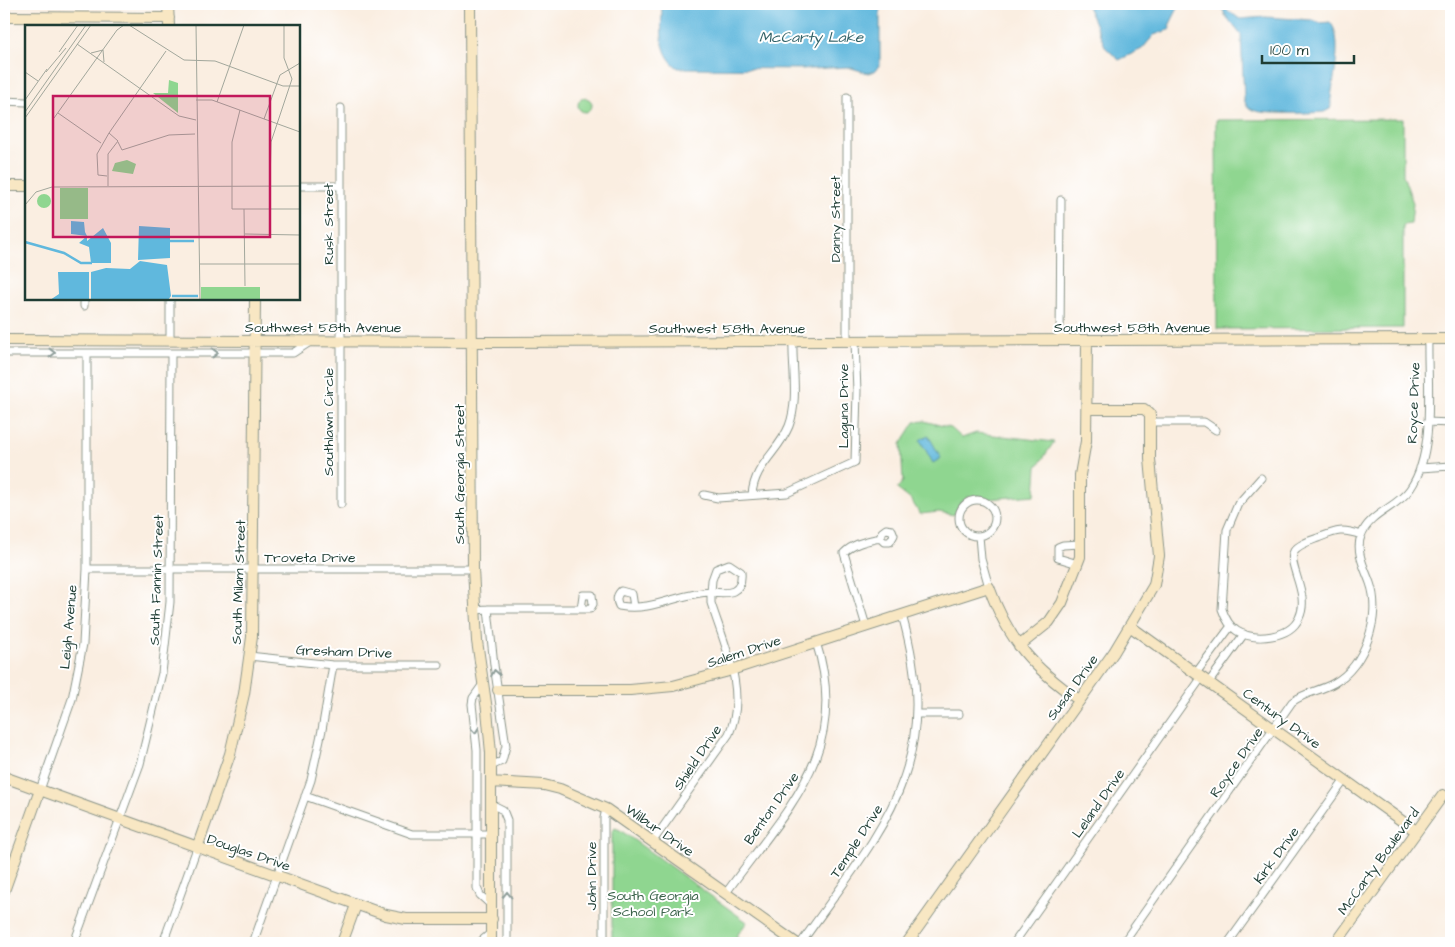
<svg xmlns="http://www.w3.org/2000/svg" width="1455" height="947" font-family="'Architects Daughter',sans-serif">
<style>
.green{fill:#8fd690;stroke:#578a62}
.water{fill:#60b8dd;stroke:#407a88}
.lines{fill:none;stroke-linecap:round;stroke-linejoin:round}
.street-casing{stroke:#8c968a;stroke-width:9}
.secondary-casing{stroke:#8c968a;stroke-width:12}
.street{stroke:#fff;stroke-width:7}
.secondary{stroke:#f8e7c3;stroke-width:10}
.oneway{stroke:#8f9e9a}
.labels{text-anchor:middle;stroke-width:4;stroke-linejoin:round;paint-order:stroke}
.street-label{font-size:14px;fill:#1f3d34;stroke:#fff}
.park-label{font-size:14px;fill:#3b634b;stroke:#fff}
.water-label{font-size:15px;font-style:italic;fill:#326267;stroke:#fff}
.inset-river{fill:none;stroke:#60b8dd;stroke-width:2.5}
.inset-road{fill:none;stroke:#a2a79c;stroke-width:1}
.view{fill:#c2185b;fill-opacity:0.15;stroke:#c2185b;stroke-width:2.5}
.inset-edge{fill:none;stroke:#1f3d34;stroke-width:2.5}
</style>
<rect width="100%" height="100%" fill="#fff"/>
<filter id="ink" filterUnits="userSpaceOnUse"><feTurbulence type="fractalNoise" baseFrequency=".02" numOctaves="2"/><feDisplacementMap in="SourceGraphic" scale="10" xChannelSelector="R" yChannelSelector="G"/><feConvolveMatrix kernelMatrix="1 2 1 2 8 2 1 2 1" color-interpolation-filters="sRGB"/></filter>
<filter id="wash" filterUnits="userSpaceOnUse"><feTurbulence type="fractalNoise" baseFrequency=".0096" numOctaves="4" result="noise"/><feDisplacementMap in="SourceGraphic" scale="20" xChannelSelector="R" yChannelSelector="G"/><feGaussianBlur stdDeviation="1.12" result="paint"/><feColorMatrix in="noise" values="0 0 0 0 0 0 0 0 0 0 0 0 0 0 0 0 0 1.4 0 .05"/><feComposite in="paint" operator="in"/></filter>
<g filter="url(#wash)">
<rect width="100%" height="100%" fill="#faeee1"/>
<!-- green -->
<path class="green" d="M578 105a7 7 0 1 1 14 0a7 7 0 1 1-14 0Z
M1403,119v56l10,28 -2,21 -8,1v103l-186,1 -1,-209z
M924,421l27,7 11,10 14,-5 78,9 -17,25 -2,28 -46,4 -10,-3 -11,1 -9,8 -5,10 -15,-3 -19,2 -9,-14 -14,-11 6,-8 -2,-37 14,-22z
M615,828l5,2 127,92 -11,15 9,6h-133v-111z"/>
<!-- water -->
<path class="water" d="M662,4h218v60l-5,7 -7,2 -20,-6 -36,2 -134,-1c-21,-16 -16,-40 -16,-64z
M1086,4h94l-11,22 2,3 -17,6 -12,14 -23,11 -13,-12z
M1221,4h3l3,6 13,9 25,-2 47,3 8,3 10,-1c14,16 3,57 1,76 -1,4 1,6 -1,11l-6,3c-13,1 -61,3 -71,-2 -5,-2 -8,-6 -9,-12l-3,-63 -16,-20z
M928,435l13,23 -8,5 -13,-23z"/>
</g>
<g filter="url(#ink)">
<g class="lines">
<defs>
<path id="street" d="M847,97v245
M4,101l22,1
M299,186h41
M170,299v42
M84,306v-7
M1060,341l1,-141
M4,353h289l17,-11
M1151,422h53l12,8
M1427,422l24,1
M1420,468l31,-2
M1261,478l-23,26 -11,26 -5,79c3,9 7,17 15,22 18,11 53,7 62,-13 12,-24 -13,-54 -5,-67 5,-7 16,-10 24,-13 18,-7 23,-10 43,-3
M704,495l14,3 69,-5 68,-31 2,-71 -2,-49
M752,495c2,-30 26,-42 37,-69 10,-26 3,-58 4,-84
M959 518a18 18 0 1 1 36 0a18 18 0 1 1-36 0Z
M341,504v-396
M979,536l2,23 8,28
M729,564l12,8c2,22 -12,22 -30,20l1,-12 4,-11z
M1078,564l-20,-6v-11l5,-2 17,-1
M87,569h386
M634,607l-2,-13 -11,-3c-5,5 -5,9 -2,15 35,6 59,-13 92,-14v11c13,41 37,89 18,131l-76,107
M488,609l6,56 12,81 -4,15 -11,5
M474,610l14,-1h102l3,-5 -1,-9h-9l-2,14
M866,626l-22,-73c10,-10 23,-12 36,-15l4,4h6l4,-7 -2,-5 -6,-1 -4,3 -2,6
M249,656l84,9h106
M1196,673l35,-47
M1209,682l35,-48
M483,684l-10,14 -1,6 5,46v138l3,7 12,11
M916,714h43
M40,790l32,-91 11,-55 4,-75v-216
M305,796l107,38h79
M491,804l12,6 4,10v123
M726,893c59,-83 126,-140 90,-251
M74,943l66,-179 22,-91 8,-71 1,-249
M163,943l34,-95
M253,943l58,-163 11,-50 11,-65
M479,943l12,-10
M604,943v-125l2,-9
M801,943c82,-116 144,-177 101,-328
M1014,943l188,-266
M1123,943l169,-241c13,-10 28,-11 42,-19 31,-17 48,-67 36,-100 -5,-14 -15,-32 -9,-47 8,-23 36,-28 49,-47 26,-37 17,-104 18,-149
M1228,943l116,-162"/>
<path id="secondary" d="M168,4l1,22
M470,4l3,565 4,72 10,69 4,43v190
M4,17l165,1
M4,186h22
M4,340l480,2 967,-3
M1131,627l285,204
M1019,646l30,-24 13,-19 18,-46v-82l6,-34 1,-100
M498,690h132l43,-4 52,-14 264,-85c19,53 44,81 90,113
M4,777l382,138 20,4h86
M491,782l53,3 16,4 46,20 190,134
M197,848l33,-94 14,-60 8,-57 3,-338
M4,891l36,-101
M342,943l14,-38
M907,943l207,-291 40,-67 5,-29 -9,-97v-45l-6,-5h-57
M1336,943l107,-148"/>
</defs>
<!-- street casing -->
<use href="#street" class="street-casing"/>
<!-- secondary casing -->
<use href="#secondary" class="secondary-casing"/>
<!-- street -->
<use href="#street" class="street"/>
<!-- secondary -->
<use href="#secondary" class="secondary"/>
</g>
<!-- one-way arrows -->
<defs><path id="oneway-chevron" d="M-2-3.5L2.5 0L-2 3.5" fill="none" stroke-width="1.6" stroke-linecap="round" stroke-linejoin="round" transform="scale(1.25)"/></defs>
<g class="oneway">
<use href="#oneway-chevron" transform="translate(52 353)"/>
<use href="#oneway-chevron" transform="translate(215 353)"/>
<use href="#oneway-chevron" transform="translate(495 673) rotate(-100)"/>
<use href="#oneway-chevron" transform="translate(475 730) rotate(85)"/>
<use href="#oneway-chevron" transform="translate(507 895) rotate(-90)"/>
</g>
</g>
<g class="labels">
<!-- street labels -->
<g class="street-label">
<text transform="translate(835 219) rotate(-90)" y="5">Danny Street</text>
<text transform="translate(328 224) rotate(-90)" y="5">Rusk Street</text>
<text x="323" y="332">Southwest 58th Avenue</text>
<text x="1132" y="332">Southwest 58th Avenue</text>
<text x="727" y="333">Southwest 58th Avenue</text>
<text transform="translate(1413 403) rotate(-88)" y="5">Royce Drive</text>
<text transform="translate(843 406) rotate(-90)" y="5">Laguna Drive</text>
<text transform="translate(328 422) rotate(-90)" y="5">Southlawn Circle</text>
<text transform="translate(459 474) rotate(-90)" y="5">South Georgia Street</text>
<text x="310" y="562">Troveta Drive</text>
<text transform="translate(156 580) rotate(-88)" y="5">South Fannin Street</text>
<text transform="translate(238 582) rotate(-88)" y="5">South Milam Street</text>
<text transform="translate(68 627) rotate(-85)" y="5">Leigh Avenue</text>
<text transform="translate(344 651) rotate(2)" y="5">Gresham Drive</text>
<text transform="translate(744 651) rotate(-18)" y="5">Salem Drive</text>
<text transform="translate(1072 687) rotate(-54)" y="5">Susan Drive</text>
<text transform="translate(1282 718) rotate(36)" y="5">Century Drive</text>
<text transform="translate(697 757) rotate(-56)" y="5">Shield Drive</text>
<text transform="translate(1236 762) rotate(-55)" y="5">Royce Drive</text>
<text transform="translate(1098 803) rotate(-55)" y="5">Leland Drive</text>
<text transform="translate(771 808) rotate(-55)" y="5">Benton Drive</text>
<text transform="translate(660 830) rotate(35)" y="5">Wilbur Drive</text>
<text transform="translate(856 841) rotate(-57)" y="5">Temple Drive</text>
<text transform="translate(249 852) rotate(19)" y="5">Douglas Drive</text>
<text transform="translate(1276 855) rotate(-54)" y="5">Kirk Drive</text>
<text transform="translate(1378 861) rotate(-54)" y="5">McCarty Boulevard</text>
<text transform="translate(591 876) rotate(-90)" y="5">John Drive</text>
</g>
<!-- park labels -->
<g class="park-label">
<text x="653" y="900">South Georgia<tspan x="653" dy="16">School Park</tspan></text>
</g>
<!-- water labels -->
<g class="water-label">
<text x="811" y="42">McCarty Lake</text>
</g>
</g>
<!-- overview -->
<g transform="translate(25 25)">
<rect width="275" height="275" fill="#faeee1"/>
<path d="M144,55l9,3v30l-25,-20h15zM102,135l9,4 -3,10 -21,-3 3,-8zM35,163h28v31h-28zM12 176a7 7 0 1 1 14 0a7 7 0 1 1-14 0ZM176,262h59v13h-59z" fill="#8fd690"/>
<path d="M46,196l13,1 1,10 2,4v5l16,-13 8,15v20h-20l-2,-16 -10,-4 8,-7 -16,-2zM114,201l31,2v30l-32,2zM115,236l27,4 4,31 -3,4h-77v-28l15,-4 24,1zM33,247h31v28h-39l9,-6z" fill="#60b8dd"/>
<path class="inset-river" d="M145,216h24M0,217l39,11 17,10h11M147,271h26"/>
<path class="inset-road" d="M104,0l55,35 31,1 68,25h17M171,0l4,275M52,19l102,72 17,4M34,27l19,-27M66,28l12,-3 1,12M0,47l13,9M21,47l20,-24M0,75l22,-31M171,75h16l88,32M192,77l27,-77M215,85l-8,32v67h68M0,87l61,-87M33,88l43,30M0,93l66,-93M29,93l63,-88 7,-5M239,94l16,-44 20,-12M84,108l57,-82M93,117l4,8 47,-15 26,-1M82,151l-9,-1 -1,-21 12,-21 9,8 -10,13v32M245,161l1,-44 21,-63 -8,-21v-33M0,180l11,-13 16,-5 248,-1M219,184l1,77M220,209l55,1M175,239h100"/>
<path class="view" d="M28,71h217v141h-217z"/>
<rect width="275" height="275" class="inset-edge"/>
</g>
<!-- margin -->
<rect width="1455" height="947" fill="none" stroke="#fff" stroke-width="20"/>
<!-- scale -->
<path d="M1262 55v8h92v-8" fill="none" stroke="#1f3d34" stroke-width="2.5"/>
<text x="1270" y="55" font-size="15" fill="#1f3d34" stroke="#ffffff" stroke-width="4" paint-order="stroke">100 m</text>
</svg>
